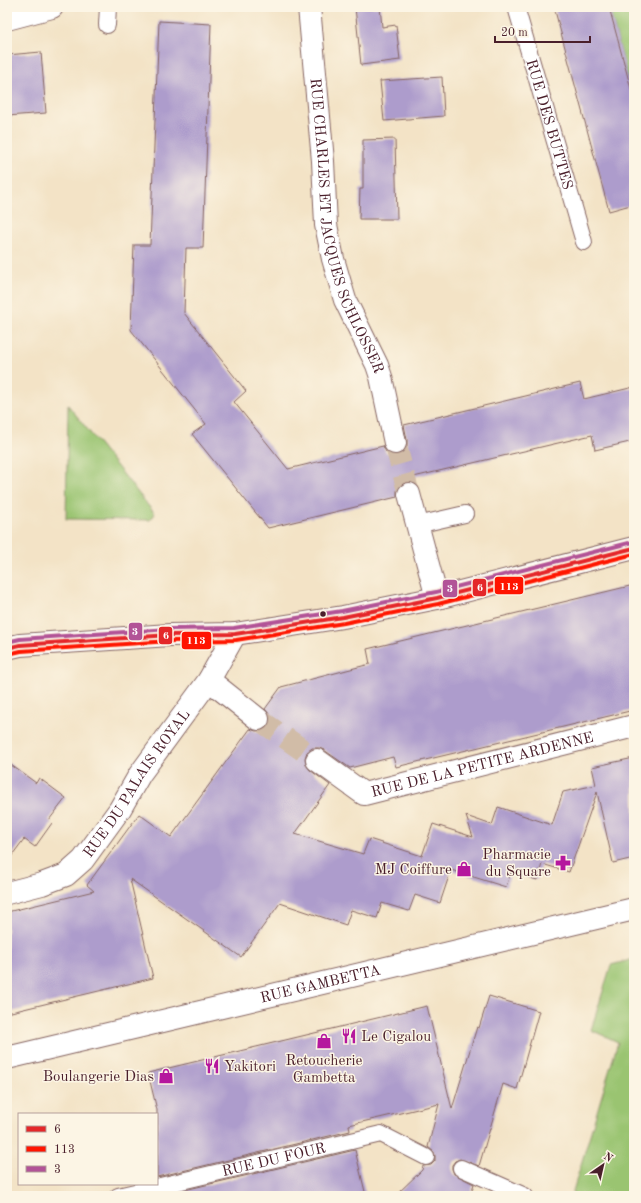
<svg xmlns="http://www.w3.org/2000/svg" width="641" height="1203" font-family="'Old Standard TT',serif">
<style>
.green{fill:#9ac471;stroke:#72724e}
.building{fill:#ad9ccc}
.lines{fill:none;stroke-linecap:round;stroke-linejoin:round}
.street-tunnel{stroke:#d1bca7;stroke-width:22;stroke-dasharray:22 11;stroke-linecap:butt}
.lane-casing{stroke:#856461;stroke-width:18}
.street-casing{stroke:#856461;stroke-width:24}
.lane{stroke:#fff;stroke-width:16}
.street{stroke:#fff;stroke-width:22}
.bus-1-casing{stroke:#fcf5e5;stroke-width:7}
.bus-2-casing{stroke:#fcf5e5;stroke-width:7}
.bus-3-casing{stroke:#fcf5e5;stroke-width:7}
.bus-1{stroke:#e42729;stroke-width:4}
.bus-2{stroke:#ff1400;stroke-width:4}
.bus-3{stroke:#b25397;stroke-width:4}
.bus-dot{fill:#4a1f2b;stroke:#fcf5e5;stroke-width:1.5}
.labels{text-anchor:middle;stroke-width:3;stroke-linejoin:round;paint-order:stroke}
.street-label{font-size:15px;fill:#4a1f2b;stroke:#fcf5e5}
.poi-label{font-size:15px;fill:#4a1f2b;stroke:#fcf5e5;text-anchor:end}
.line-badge{stroke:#fcf5e5;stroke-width:1.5}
.badge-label{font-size:11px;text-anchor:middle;font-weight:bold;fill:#fff}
</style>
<rect width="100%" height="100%" fill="#fcf5e5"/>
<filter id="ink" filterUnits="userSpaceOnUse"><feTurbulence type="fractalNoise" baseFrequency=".025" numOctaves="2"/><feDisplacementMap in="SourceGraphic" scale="8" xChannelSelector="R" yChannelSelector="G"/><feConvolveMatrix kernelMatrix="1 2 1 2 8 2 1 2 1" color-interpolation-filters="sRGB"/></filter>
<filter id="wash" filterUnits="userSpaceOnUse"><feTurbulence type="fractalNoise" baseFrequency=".012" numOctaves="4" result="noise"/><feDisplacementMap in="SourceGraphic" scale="16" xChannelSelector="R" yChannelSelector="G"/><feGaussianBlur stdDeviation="0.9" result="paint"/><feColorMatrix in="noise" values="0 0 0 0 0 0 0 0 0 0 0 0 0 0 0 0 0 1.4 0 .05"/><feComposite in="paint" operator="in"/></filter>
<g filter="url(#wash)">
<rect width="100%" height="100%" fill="#f3e3c6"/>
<!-- green -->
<path class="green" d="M609,7h25v93z
M68,405l87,109 -5,6 -84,-1z
M634,959v237h-60l-1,-5 45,-149 -27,-12 20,-65z"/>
<g id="blocks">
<!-- building -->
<path class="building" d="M355,7h25l2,20 14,-2 4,35 -39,5z
M554,7h55l25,93v104l-25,7z
M159,21l52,3 -8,224h-17l-2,65 62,78 -12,11 54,67 95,-23 3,6 5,3h7l6,-3 3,-6v-6l-3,-15 176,-42 4,16 50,-12v54l-39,9 -3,-15 -187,44 1,3 -6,3 -3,5v7l-129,31 -76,-94 14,-10 -75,-94 3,-85h16z
M41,52l5,61 -39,3v-61z
M442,77l2,39 -60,5 -4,-40z
M395,139l2,80h-38l1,-30h3v-49z
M634,585v125l-238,57 -3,-10 -43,11 -26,-18 -5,-2h-7l-5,4 -2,6 1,7 4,5 20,15 -35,49 68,20 6,-15 53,17 11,-32 40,13 -7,-21 26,9 6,-18 54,18 11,-33 33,-7 -4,-18 42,-9v100l-21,5 -16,-71 -28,80 -27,-8 -5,16 -26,-8 -5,15 -55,-17 -11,33 -25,-8 -6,16 -27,-8 -5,15 -26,-8 -5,15 -66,-22 -39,54 -111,-78 23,99 -146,35v-101l87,-21 -7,-6 52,-71 32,23 79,-108 6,2h6l6,-5 2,-6v-5l-5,-6 16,-22 89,-23 -3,-15z
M7,762l29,21 3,-5 27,20 -17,22 3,3 -17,24 -11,-8 -17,23z
M489,996l50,15 -22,78 -14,-5 -24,82 -19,-7 -5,2 -3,4v4l2,5 20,10 -4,12h-75l27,-26 1,-4 8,-1 4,-4v-5l-1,-4 -6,-5 11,-43 -90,21 1,6 -193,46v-67l-9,-37 279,-67 25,103 25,-82 2,1z
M355,1150l11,46h-207z"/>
</g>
</g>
<g filter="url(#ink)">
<use href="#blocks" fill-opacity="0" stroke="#856461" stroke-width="1"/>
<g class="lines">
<!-- street-tunnel -->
<path class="street-tunnel" d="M395,443l14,51
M258,719l59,41"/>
<defs>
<g id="lane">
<path id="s1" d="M516,7l68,235"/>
<path d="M107,25l1,-18"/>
<path d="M417,525l48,-11"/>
<path d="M461,1168l64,28"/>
<path id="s2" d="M118,1196l263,-62 45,23"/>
</g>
<g id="street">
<path id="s3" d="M309,7l14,154 3,64 7,34 12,41 32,65 4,12 14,66"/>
<path d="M7,19l45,-12"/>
<path d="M409,494l28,104"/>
<path d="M7,648l13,-3 150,-10 65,-1 108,-17 94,-19 197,-50"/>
<path d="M209,680l49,39"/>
<path id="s4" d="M317,760l47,34 270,-68"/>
<path id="s5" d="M7,893l35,-9 24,-9 17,-15 37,-51 20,-35 69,-94 26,-46"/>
<path id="s6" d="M7,1058l627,-149"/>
</g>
</defs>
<!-- lane casing -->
<use href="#lane" class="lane-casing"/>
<!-- street casing -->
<use href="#street" class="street-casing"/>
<!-- lane -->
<use href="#lane" class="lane"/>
<!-- street -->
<use href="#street" class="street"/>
<defs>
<path id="bus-1" d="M7,648l13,-3 150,-10 65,-1 108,-17 94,-19 197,-50"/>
<path id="bus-2" d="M8,654l13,-3 149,-10 66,-1 108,-17 94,-19 196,-50"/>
<path id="bus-3" d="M7,642l13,-3 150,-10 64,-1 108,-17 94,-19 197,-50"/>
</defs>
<!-- bus-1 casing -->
<use href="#bus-1" class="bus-1-casing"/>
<!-- bus-2 casing -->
<use href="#bus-2" class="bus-2-casing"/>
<!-- bus-3 casing -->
<use href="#bus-3" class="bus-3-casing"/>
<!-- bus-1 -->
<use href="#bus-1" class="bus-1"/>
<!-- bus-2 -->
<use href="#bus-2" class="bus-2"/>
<!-- bus-3 -->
<use href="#bus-3" class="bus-3"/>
</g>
</g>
<!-- icons -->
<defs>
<symbol id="pharmacy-bare" viewBox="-9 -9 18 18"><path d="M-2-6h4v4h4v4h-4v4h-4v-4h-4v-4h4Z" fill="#b5179e" stroke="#fcf5e5" stroke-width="2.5" paint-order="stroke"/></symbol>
<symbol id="shop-bare" viewBox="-9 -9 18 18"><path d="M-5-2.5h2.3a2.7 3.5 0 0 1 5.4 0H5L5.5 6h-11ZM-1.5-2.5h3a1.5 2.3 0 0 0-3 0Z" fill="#b5179e" stroke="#fcf5e5" stroke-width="2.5" paint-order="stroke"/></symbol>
<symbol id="restaurant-bare" viewBox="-9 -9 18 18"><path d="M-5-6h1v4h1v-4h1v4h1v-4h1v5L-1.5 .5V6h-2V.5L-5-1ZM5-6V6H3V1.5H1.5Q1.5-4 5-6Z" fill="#b5179e" stroke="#fcf5e5" stroke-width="2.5" paint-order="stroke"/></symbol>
</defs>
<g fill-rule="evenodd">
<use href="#pharmacy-bare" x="552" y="852" width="22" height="22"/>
<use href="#shop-bare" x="453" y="858" width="22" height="22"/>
<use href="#restaurant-bare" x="338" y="1025" width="22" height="22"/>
<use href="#shop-bare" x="313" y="1030" width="22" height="22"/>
<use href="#restaurant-bare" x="201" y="1055" width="22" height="22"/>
<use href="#shop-bare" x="155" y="1065" width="22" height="22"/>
</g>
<!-- markers -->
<circle class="bus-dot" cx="323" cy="614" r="3.5"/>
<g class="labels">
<!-- street labels -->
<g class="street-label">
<text dy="5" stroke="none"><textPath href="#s1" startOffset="122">RUE DES BUTTES</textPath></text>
<text dy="5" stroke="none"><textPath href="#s3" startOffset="224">RUE CHARLES ET JACQUES SCHLOSSER</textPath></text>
<text dy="5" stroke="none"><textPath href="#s4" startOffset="180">RUE DE LA PETITE ARDENNE</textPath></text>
<text dy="5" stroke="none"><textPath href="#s5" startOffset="178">RUE DU PALAIS ROYAL</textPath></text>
<text dy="5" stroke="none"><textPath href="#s6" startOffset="322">RUE GAMBETTA</textPath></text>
<text dy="5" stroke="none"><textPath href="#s2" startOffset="160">RUE DU FOUR</textPath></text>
</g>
<!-- poi labels -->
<g class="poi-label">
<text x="551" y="859">Pharmacie<tspan x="551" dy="17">du Square</tspan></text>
<text x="452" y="874">MJ Coiffure</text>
<text x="361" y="1041" text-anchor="start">Le Cigalou</text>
<text x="324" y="1065" text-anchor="middle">Retoucherie<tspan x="324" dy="17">Gambetta</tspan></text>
<text x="224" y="1071" text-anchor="start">Yakitori</text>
<text x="154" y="1081">Boulangerie Dias</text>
</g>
</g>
<g class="line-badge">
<rect x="494" y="576" width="30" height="19" rx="4" fill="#ff1400"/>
<rect x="472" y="578" width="15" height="19" rx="4" fill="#e42729"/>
<rect x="442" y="579" width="16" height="19" rx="4" fill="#b25397"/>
<rect x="128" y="622" width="15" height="19" rx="4" fill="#b25397"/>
<rect x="158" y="626" width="15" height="19" rx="4" fill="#e42729"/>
<rect x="181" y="631" width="31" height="19" rx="4" fill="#ff1400"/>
</g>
<g class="badge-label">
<text x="509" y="590">113</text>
<text x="480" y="591">6</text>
<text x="450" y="592">3</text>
<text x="135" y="635">3</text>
<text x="166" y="639">6</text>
<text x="196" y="644">113</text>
</g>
<!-- margin -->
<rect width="641" height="1203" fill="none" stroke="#fcf5e5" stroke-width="24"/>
<!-- legend -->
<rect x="18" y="1113" width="140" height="72" fill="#fcf5e5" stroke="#b59f9b"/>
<rect x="26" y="1126" width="20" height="6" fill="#e42729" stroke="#b59f9b"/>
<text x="54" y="1133" font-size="12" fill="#4a1f2b">6</text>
<rect x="26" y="1146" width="20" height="6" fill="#ff1400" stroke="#b59f9b"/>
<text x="54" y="1153" font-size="12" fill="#4a1f2b">113</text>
<rect x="26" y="1166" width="20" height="6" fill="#b25397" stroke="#b59f9b"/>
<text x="54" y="1173" font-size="12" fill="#4a1f2b">3</text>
<!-- north arrow -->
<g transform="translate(603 1165) rotate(34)" stroke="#fcf5e5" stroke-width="3" paint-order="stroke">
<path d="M0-3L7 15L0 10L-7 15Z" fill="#4a1f2b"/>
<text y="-6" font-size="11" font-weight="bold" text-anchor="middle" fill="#4a1f2b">N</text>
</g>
<!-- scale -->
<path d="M495 36v6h95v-6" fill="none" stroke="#4a1f2b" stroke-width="2"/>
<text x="501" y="36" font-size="12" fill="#4a1f2b" stroke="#fcf5e5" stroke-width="3" paint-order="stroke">20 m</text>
</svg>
